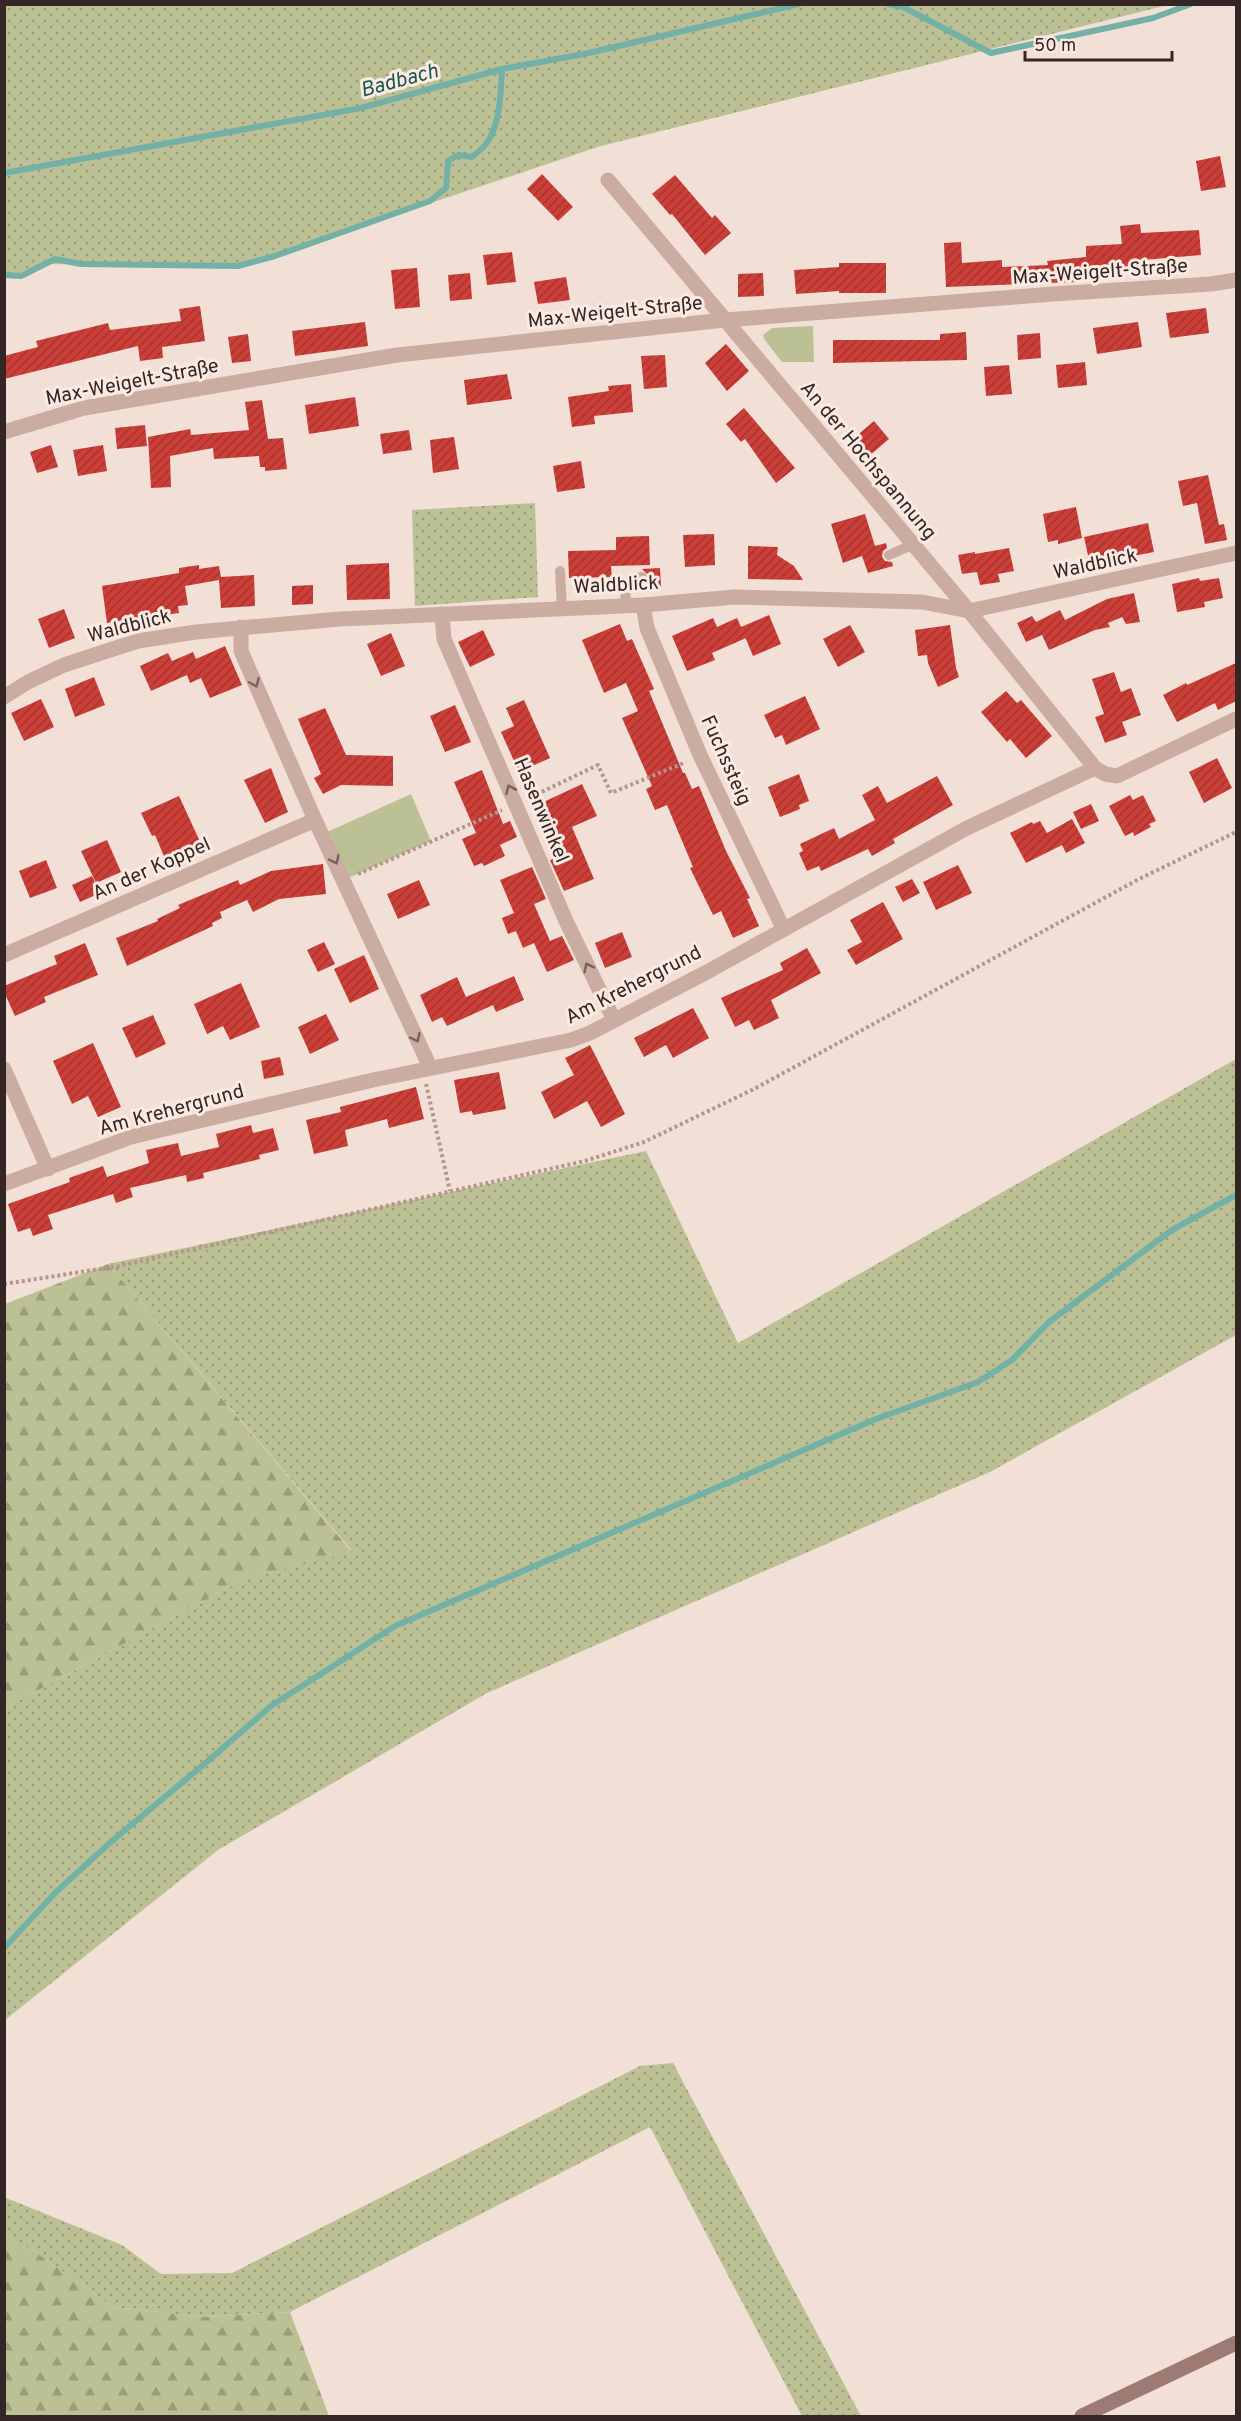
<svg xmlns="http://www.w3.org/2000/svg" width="1241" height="2421" font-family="Overpass,sans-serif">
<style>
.grass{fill:url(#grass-dots)}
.forest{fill:url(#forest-firs)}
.park{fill:#bbc195}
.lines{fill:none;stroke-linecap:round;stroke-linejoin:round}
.stream{stroke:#73b0a6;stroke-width:6}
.building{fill:url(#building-hatch)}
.path{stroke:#b6958c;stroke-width:4;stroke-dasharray:3 3;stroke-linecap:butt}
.service{stroke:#caaca1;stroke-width:10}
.minor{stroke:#caaca1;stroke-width:15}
.secondary{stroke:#9d7a73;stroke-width:15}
.oneway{stroke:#78625c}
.labels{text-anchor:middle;stroke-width:6;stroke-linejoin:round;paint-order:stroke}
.street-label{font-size:20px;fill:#342624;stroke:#faeae2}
.water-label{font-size:21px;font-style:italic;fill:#19574e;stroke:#faeae2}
</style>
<defs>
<pattern id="grass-dots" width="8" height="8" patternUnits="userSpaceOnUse" patternTransform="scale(1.5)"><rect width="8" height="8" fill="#bbc195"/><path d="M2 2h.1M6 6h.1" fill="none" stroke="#999d79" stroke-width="1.8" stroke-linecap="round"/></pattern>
<pattern id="forest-firs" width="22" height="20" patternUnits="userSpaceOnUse" patternTransform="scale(1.5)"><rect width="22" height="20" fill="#bbc195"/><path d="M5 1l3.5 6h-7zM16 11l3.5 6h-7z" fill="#999d79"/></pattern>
<pattern id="building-hatch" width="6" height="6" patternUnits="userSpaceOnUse" patternTransform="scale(1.5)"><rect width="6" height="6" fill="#cc3f39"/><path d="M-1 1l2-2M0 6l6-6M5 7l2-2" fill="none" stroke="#a63530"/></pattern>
</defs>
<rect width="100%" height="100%" fill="#f2dfd6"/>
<!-- grass -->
<path class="grass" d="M5,4h1163v1l-567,141 -358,120 -199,-2 -39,14z
M535,503l3,94 -123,9 -3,-96z
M1236,1059v276l-246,137 -503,221 -269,157 -213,170v-312l237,-128 110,-29 -244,-287 538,-113 92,192z
M673,2063l188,353h-59l-152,-289 -360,185 -85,5 -92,-10 -82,-58 -26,-10 -1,-42 118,48 39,29 71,-1 408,-207z"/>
<!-- forest -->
<path class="forest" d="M108,1264l244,288 -110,28 -237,128v-404z
M5,2239l26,10 82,58 92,10 85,-5 39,104h-324z"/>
<!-- park -->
<path class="park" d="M813,326l1,36h-32l-18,-23 -1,-4 9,-7z
M411,794l20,47 -87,39 -21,-46z"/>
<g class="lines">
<!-- stream -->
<path class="stream" d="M888,4l15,3 88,46 162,-35 38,-14
M4,173l357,-65 141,-39 82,-15 215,-50
M4,275l17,1 34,-17 26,5 157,2 37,-10 155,-55 16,-13 2,-27 10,-6 14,2c5,-4 10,-8 14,-13 14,-17 15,-53 16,-75
M4,1948l52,-56 56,-51 96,-80 63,-55 124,-80 481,-207 102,-37 34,-22 37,-38 123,-92 64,-35"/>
</g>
<!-- building -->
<path class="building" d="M1220,156l6,31 -25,4 -5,-30z
M542,174l31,33 -15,14 -31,-32z
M675,175l37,43 3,-3 16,18 -26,22 -33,-41 -2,1 -18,-21z
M1140,224l1,9 58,-3 2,25 -58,5 1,5 -36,4v8l-32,2v3l-130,5 -2,-44 17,-1 1,21 40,-3v7l46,-2 -1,-4 39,-4v-11l36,-2 -2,-18z
M512,252l4,30 -29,3 -4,-30z
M839,263h47v30h-47v-2l-43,3 -2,-24 45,-3z
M417,268l3,39 -25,2 -4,-39z
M470,273l2,26 -22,2 -2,-26z
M763,273l1,23 -26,1v-23z
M566,277l4,23 -32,4 -4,-22z
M200,306l5,35 -43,6 1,11 -23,3 -2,-15 -134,33v-23l34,-9 -2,-6 72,-18 2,7 71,-9 -2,-12z
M1206,308l3,25 -39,5 -4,-25z
M365,322l3,24 -73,10 -3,-25z
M1138,322l4,25 -45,7 -4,-26z
M966,332l1,28 -134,3v-23h107v-6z
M1040,333l1,25 -23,2 -1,-25z
M248,334l3,27 -19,2 -4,-26z
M726,344l23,27 -22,20 -22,-28z
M665,355l2,32 -23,2 -3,-33z
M1085,362l2,23 -29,3 -2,-23z
M1009,365l3,29 -26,2 -2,-29z
M507,374l5,25 -45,6 -3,-25z
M631,384l2,28 -39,4 1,8 -23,3 -4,-30 41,-6 -1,-5z
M355,397l4,29 -50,8 -4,-29z
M262,400l6,39 15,-1 4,31 -22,2v-4h-5l-1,-11 -45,3 -1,-11 -43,8 1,31 -20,1 -3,-51 42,-8 1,6 58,-5 -4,-28z
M744,408l51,60 -19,15 -31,-44 -4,3 -15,-18z
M874,421l15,18 -20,17 -15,-18z
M145,425l2,21 -30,3 -2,-21z
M409,430l3,20 -29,4 -3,-20z
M454,437l5,32 -26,4 -3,-33z
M51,445l7,22 -21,6 -7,-21z
M103,445l4,26 -29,5 -5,-26z
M581,461l4,27 -28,4 -4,-26z
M1208,475l11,50 5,-1 3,16 -22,4 -8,-41 -14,3 -5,-25z
M1076,507l6,31 -24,6v-4l-10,2 -5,-28z
M865,514l10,32 11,-3 1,5 -4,3 -1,6 3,4 7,1 1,4 -25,7 -6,-17 -19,7 -12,-39z
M1148,523l6,29 -26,5 -1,-5 -38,8 -5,-23z
M714,534l1,31 -30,2 -2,-32z
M649,536l1,29 -39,1 1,11 -43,1 -1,-27 48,-1v-13z
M748,546l30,1 -1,8 17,11 9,14 -55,-1z
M1009,548l5,23 -16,3 2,8 -20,3 -3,-13 -15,2 -4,-19 17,-3v2z
M389,563l1,36 -43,1 -1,-35z
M199,565v4l20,-3 2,11 33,-2 1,31 -34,2 -2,-28 -34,6 3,19 -10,1 1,7 -72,10 -5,-37 77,-13v-5z
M660,568l1,18h-19l6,-4 1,-6 -7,-7z
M1199,578l1,3 19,-3 4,20 -19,4 1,5 -28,5 -5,-28z
M313,585v19l-21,1v-19z
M1134,593l6,29 -14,2 -4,-7 -14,6 2,4 -15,3 -46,20 -7,-15 -16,7 -9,-19 15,-7 4,6 24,-12 5,10 42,-21z
M64,609l11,29 -26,10 -11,-29z
M769,615l12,29 -28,12 -12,-29z
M713,618l4,9 20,-9 9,20 -34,15 3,7 -28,11 -15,-35z
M620,624l7,17 5,-2 22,50 -5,2 34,82h2l7,16 7,-3 27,65 24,47 -3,1 12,27 -26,12 -12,-27 -8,4 -23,-47 3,-1 -26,-62 -12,5 -9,-21 6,-3 -30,-68 16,-7 -12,-28 -22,10 -22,-53z
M850,625l15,27 -27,15 -15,-28z
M950,625l6,43 3,9 -21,10 -10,-24 -1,-8 -9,1 -3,-26z
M483,630l12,25 -25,12 -12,-25z
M391,633l14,33 -24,10 -14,-32z
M225,646l17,39 -32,13 -9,-20 -11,5 -3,-8 -36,16 -11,-25 28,-13 4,8 21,-9 3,7z
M1236,663v38l-18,9 -3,-7 -38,19 -14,-27 23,-12 1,2z
M1114,672l7,20 10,-4 10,27 -19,7 5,13 -22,8 -10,-26 9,-3 -12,-35z
M94,677l11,28 -30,12 -10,-28z
M1006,691l11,12 4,-3 31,36 -26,22 -16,-19 -3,3 -26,-30z
M805,696l15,33 -34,16 -4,-10 -7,3 -11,-23z
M41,699l13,28 -30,14 -13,-28z
M524,700l26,58 -31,14 -18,-40 13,-6 -8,-18z
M455,705l16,37 -26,10 -15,-36z
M325,708l21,47 47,1v30l-52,-1 -18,9 -9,-16 7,-4 -23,-55z
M1217,758l15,30 -28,15 -15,-31z
M271,768l17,44 -23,11 -21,-43z
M482,770l21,54 7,-3 7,16 -17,8 5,11 -21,10 -2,-3 -8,3 -12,-27 14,-6 -22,-51z
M799,774l10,27 -10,4 1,4 -20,8 -12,-30z
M937,776l16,29 -60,34 2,4 -23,13 -4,-7 -47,22 -2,-5 -12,5 -8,-18 4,-2 -3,-7 34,-16 5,11 36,-19 -13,-25 16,-9 9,17z
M582,784l15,32 -25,11 22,52 -30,12 -14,-31 4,-1 -3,-7 5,-2 -21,-44z
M1130,795l3,5 10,-5 13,26 -7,3 2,3 -17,9 -1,-4 -8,4 -16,-30z
M179,796l23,50 -36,15 -11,-26 -3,1 -11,-23z
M1091,804l8,17 -18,8 -8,-17z
M1072,819l13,24 -19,10 -4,-8 -36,18 -16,-30 22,-11 1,2 7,-3 7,12z
M107,840l14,32 -25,11 -15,-32z
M46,860l11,28 -27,10 -11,-27z
M323,864l3,30 -47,5 -26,13 -6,-12 -27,12 2,6 -10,5 1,3 -86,40 -11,-28 42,-17 -1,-2 23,-11 -2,-3 60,-25 2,5 31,-14z
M958,865l14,28 -36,17 -13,-28z
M532,867l14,32 -12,5 16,37 12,-5 12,24 -27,12 -13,-29 -11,5 -7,-17 -8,3 -6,-16 12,-5 -14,-33z
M92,876l8,17 -20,9 -8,-17z
M912,879l8,14 -17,9 -8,-15z
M419,880l11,25 -32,14 -11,-25z
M883,902l20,37 -47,26 -9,-15 15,-8 -12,-22z
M622,932l10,25 -27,11 -10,-25z
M324,942l11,22 -17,8 -11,-22z
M85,943l13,32 -54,22 2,5 -31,14 -11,-24v-6l53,-22 -3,-8z
M807,948l14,25 -50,27 8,18 -25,12 -5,-10 -14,7 -14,-29 62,-28 -3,-7z
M364,955l15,34 -29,14 -16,-34z
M514,976l10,24 -28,12 -3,-7 -46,21 -5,-9 -10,5 -12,-27 37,-18 9,20z
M241,983l19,44 -30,13 -7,-14 -16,8 -13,-30z
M693,1008l16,30 -36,20 -7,-13 -22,12 -10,-19z
M326,1014l13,26 -29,14 -12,-27z
M153,1015l13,29 -30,14 -14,-30z
M93,1043l28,64 -23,10 -10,-21 -16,8 -19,-43z
M590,1045l35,69 -24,13 -14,-26 -33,18 -13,-27 33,-17 -9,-17z
M280,1057l4,18 -20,4 -3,-18z
M499,1072l7,37 -33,6 -1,-4 -12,2 -6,-33z
M416,1087l8,32 -35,9 -2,-9 -42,11 3,16 -34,8 -8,-34 35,-8 -1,-5z
M251,1125l2,8 20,-5 6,22 -20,5 1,4 -57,14 1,5 -17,4 -1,-7 -56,13 3,9 -17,6 -3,-9 -65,21 5,14 -20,7 -3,-8 -12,4 -10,-28 62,-22 -1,-4 34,-12 4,11 42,-14 -3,-13 32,-7 3,13 38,-9 -3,-13z"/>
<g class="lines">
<!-- path -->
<path class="path" d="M531,797l67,-32 13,28 75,-31
M358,874l144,-64
M426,1084l24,107
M4,1284l115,-18 466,-105 59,-19 110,-53 385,-210 97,-47"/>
<!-- service -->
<path class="service" d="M889,555l23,-10
M560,571l2,38
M625,605l1,-16 4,-9 12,-3"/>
<!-- minor -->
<path class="minor" d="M608,180l361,431 126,157 10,6 12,2 119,-57
M4,432l80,-24 313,-53 328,-35 328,-26 158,-10 25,-4
M643,605l4,23 53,127 83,173
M442,614l2,25 122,282 48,99
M241,627v24l74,169 115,247
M4,697l24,-15 36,-17 46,-15 28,-9 58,-9 144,-13 303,-14 92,-8 187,5 47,9 267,-58
M4,955l311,-135
M4,1069l44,100
M4,1184l127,-47 242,-57 198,-40 19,-7 117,-61 260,-144 128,-60"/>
<!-- secondary -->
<path class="secondary" d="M1082,2416l154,-73"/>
</g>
<!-- one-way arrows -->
<defs><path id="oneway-chevron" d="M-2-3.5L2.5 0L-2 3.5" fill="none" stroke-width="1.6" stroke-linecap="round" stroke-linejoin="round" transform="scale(1.5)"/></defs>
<g class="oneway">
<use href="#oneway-chevron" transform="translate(255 683) rotate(67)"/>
<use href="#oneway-chevron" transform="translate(510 789) rotate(-114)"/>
<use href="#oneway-chevron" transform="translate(335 860) rotate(65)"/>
<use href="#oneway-chevron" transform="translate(588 967) rotate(-116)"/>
<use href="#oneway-chevron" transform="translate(416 1038) rotate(65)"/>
</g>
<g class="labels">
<!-- street labels -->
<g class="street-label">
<text transform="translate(1100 271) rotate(-4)" y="7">Max-Weigelt-Straße</text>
<text transform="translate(615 311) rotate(-6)" y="7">Max-Weigelt-Straße</text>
<text transform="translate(132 381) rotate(-11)" y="7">Max-Weigelt-Straße</text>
<text transform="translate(869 460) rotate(50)" y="7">An der Hochspannung</text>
<text transform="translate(1095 563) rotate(-12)" y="7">Waldblick</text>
<text transform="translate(616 584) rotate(-3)" y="7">Waldblick</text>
<text transform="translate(129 625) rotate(-14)" y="7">Waldblick</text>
<text transform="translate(727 760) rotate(66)" y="7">Fuchssteig</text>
<text transform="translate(542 810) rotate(67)" y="7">Hasenwinkel</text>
<text transform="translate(151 868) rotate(-24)" y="7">An der Koppel</text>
<text transform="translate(633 984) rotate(-27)" y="7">Am Krehergrund</text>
<text transform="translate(171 1109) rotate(-15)" y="7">Am Krehergrund</text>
</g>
<!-- water labels -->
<g class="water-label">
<text transform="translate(399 80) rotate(-15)" y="7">Badbach</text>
</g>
</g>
<!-- border -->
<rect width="1241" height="2421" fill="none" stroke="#342624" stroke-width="12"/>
<!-- scale -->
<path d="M1025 51v9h147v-9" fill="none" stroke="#342624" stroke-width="3"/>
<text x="1034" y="51" font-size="18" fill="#342624" stroke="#faeae2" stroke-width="4.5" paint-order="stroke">50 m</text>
</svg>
